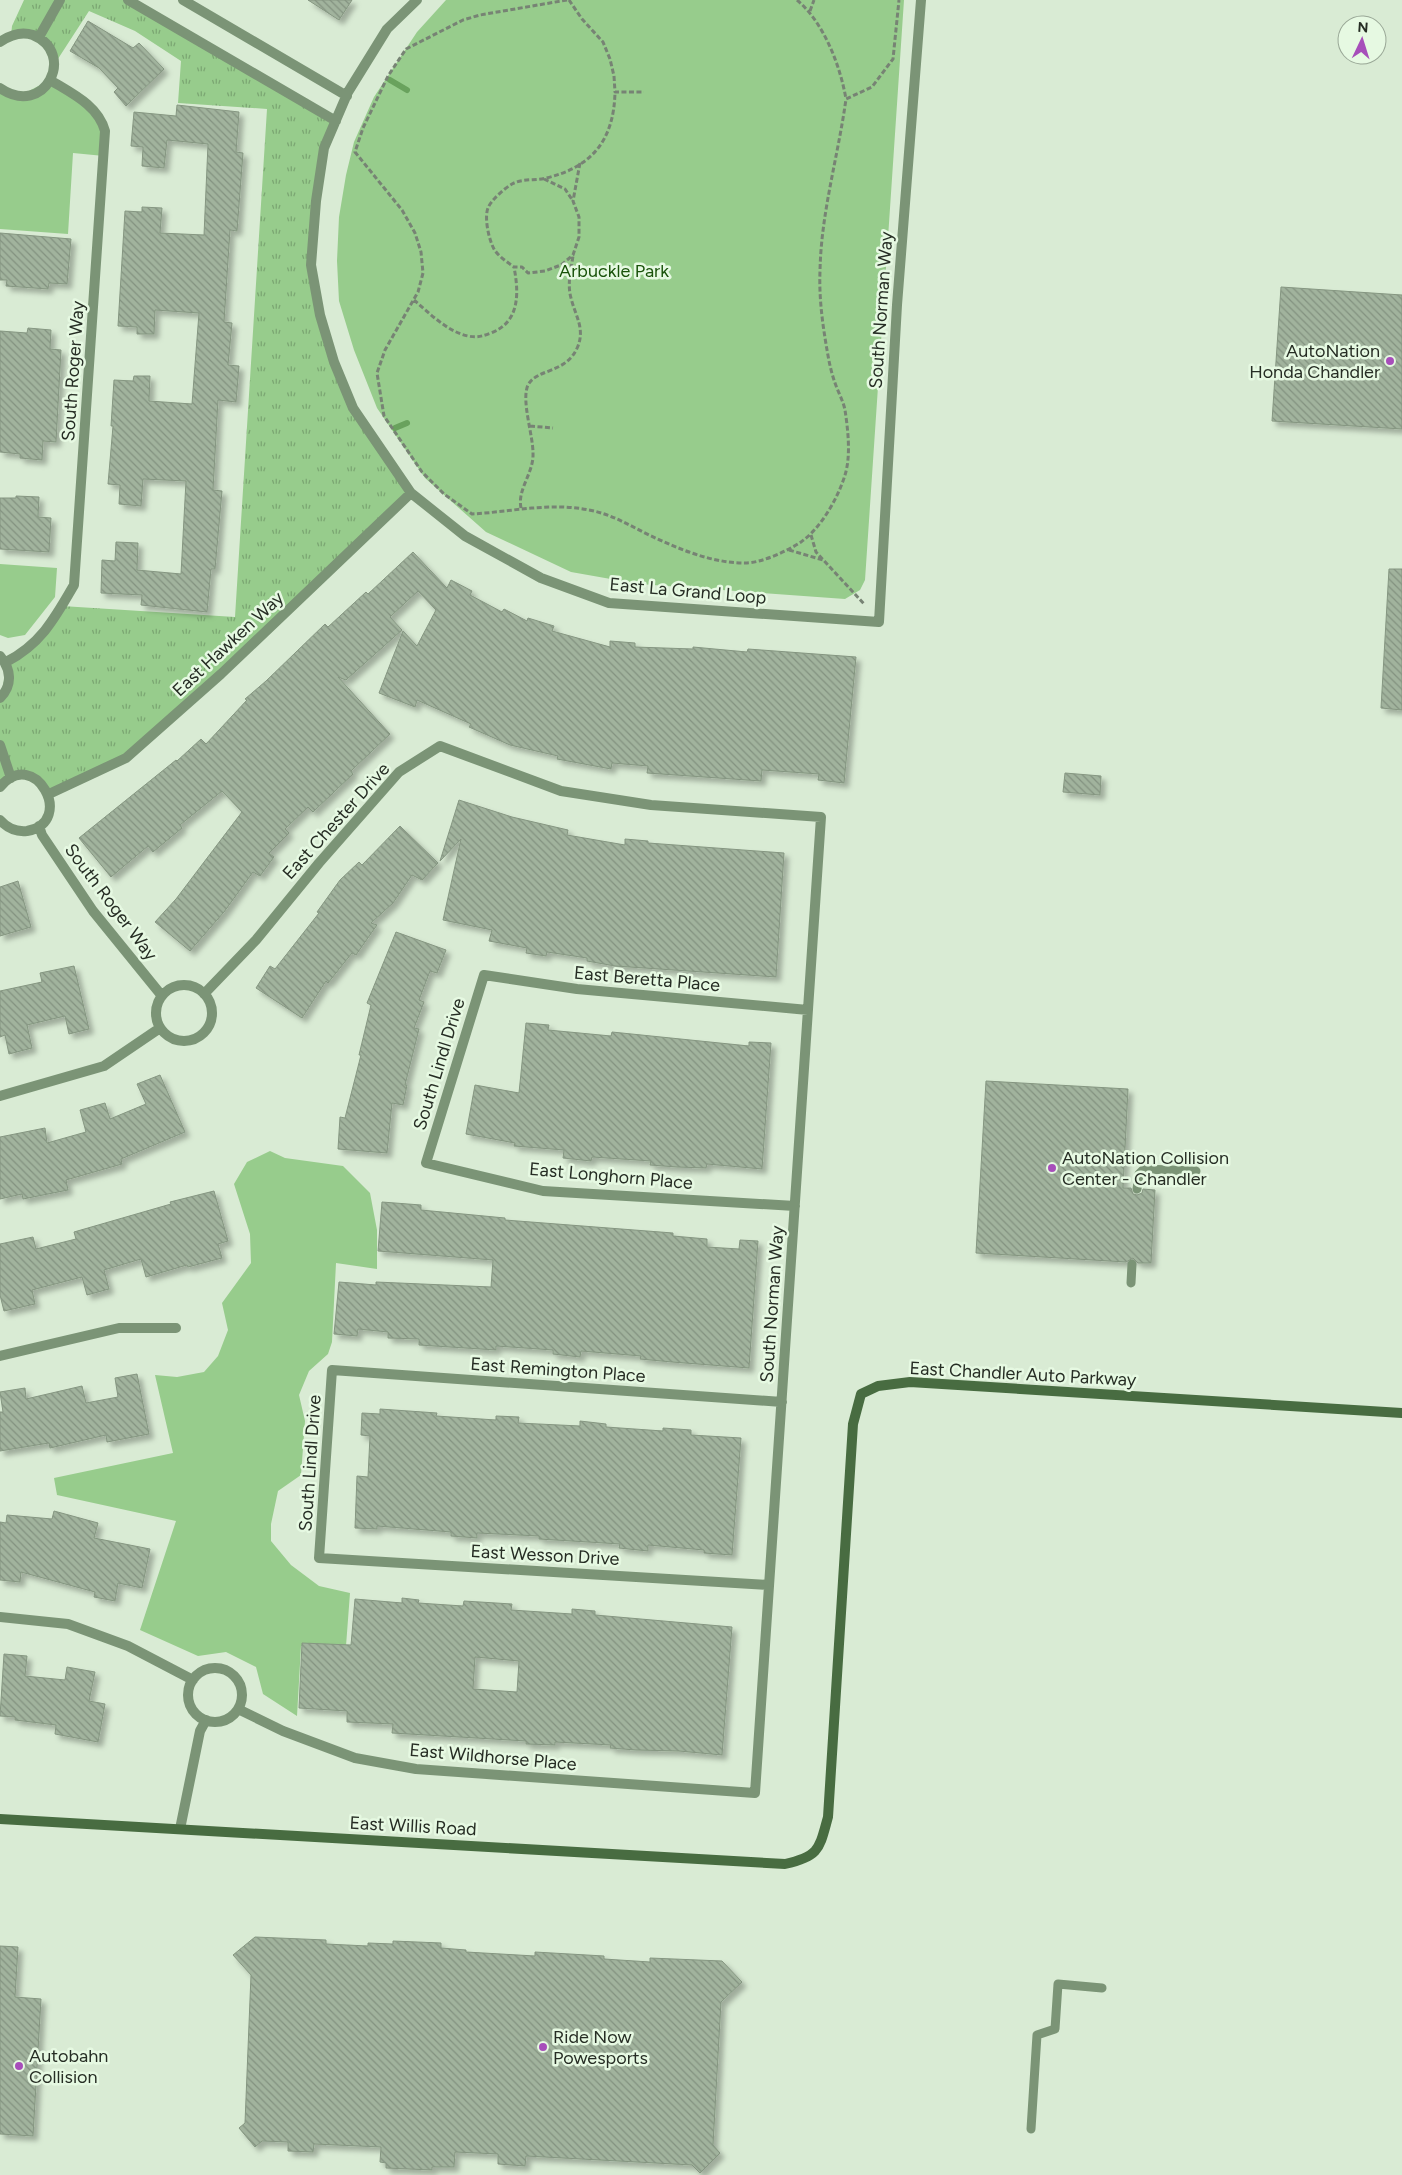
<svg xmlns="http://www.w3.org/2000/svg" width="1402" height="2175" font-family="Figtree,sans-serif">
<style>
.grass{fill:url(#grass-tufts)}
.park{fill:#97cc8c}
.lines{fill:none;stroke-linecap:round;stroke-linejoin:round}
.stream{stroke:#69a25d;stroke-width:6}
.building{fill:url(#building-back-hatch);stroke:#859681;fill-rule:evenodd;filter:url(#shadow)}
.path{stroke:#778374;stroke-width:3;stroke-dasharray:5 2.5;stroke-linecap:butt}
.lane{stroke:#7b9476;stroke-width:9}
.street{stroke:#7b9476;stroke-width:10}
.secondary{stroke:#486c41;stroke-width:10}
.poi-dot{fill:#a74eba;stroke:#e6f9e2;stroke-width:2}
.labels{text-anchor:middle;stroke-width:5;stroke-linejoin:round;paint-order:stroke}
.park-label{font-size:18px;fill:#1a530b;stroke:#e6f9e2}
.street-label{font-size:18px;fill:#262d24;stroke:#e6f9e2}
.poi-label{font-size:18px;fill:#262d24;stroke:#e6f9e2;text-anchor:start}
</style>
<defs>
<pattern id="grass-tufts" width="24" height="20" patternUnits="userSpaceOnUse" patternTransform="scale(1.25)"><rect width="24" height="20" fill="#97cc8c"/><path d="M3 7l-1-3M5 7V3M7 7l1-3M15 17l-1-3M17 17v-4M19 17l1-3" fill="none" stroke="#7ba672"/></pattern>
<pattern id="building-back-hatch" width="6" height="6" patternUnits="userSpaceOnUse" patternTransform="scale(1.25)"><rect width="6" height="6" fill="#a1b39d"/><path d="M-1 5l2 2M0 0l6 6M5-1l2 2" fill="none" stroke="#839280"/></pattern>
<filter id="shadow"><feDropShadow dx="4.5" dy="4.5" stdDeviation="2.5" flood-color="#0004"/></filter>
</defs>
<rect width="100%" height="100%" fill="#d9ebd4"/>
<!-- grass -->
<path class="grass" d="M24,0h104l208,121 -12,27 -13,117 9,50 33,93 58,85 -285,265 -77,36 -5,-8 -24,-10 -20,11v-89l2,-2 4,-34 14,-7 42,-49 173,11 32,-508 -89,-6 3,-42 -46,-30 -46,-20 -35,54 -15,-27 -28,-2 1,-10z"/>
<!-- park -->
<path class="park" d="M446,0h458l-39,580 -5,10 -15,9 -206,-15 -68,-12 -85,-40 -61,-54 -48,-70 -23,-58 -15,-49 -2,-40 2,-44 7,-42 8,-33 20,-45 43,-65z
M50,80l52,41 2,35 -31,-3 -5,81 -68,-5v-141l17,9z
M0,564l57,4 -2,29 -30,38 -17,3 -8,-3z
M270,1151l15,7 58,8 27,27 7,37v39l-41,-6 -4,79 -4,12 -19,17 -10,24 6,26 -4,54 -23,16 -7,33v17l20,24 28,21 31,7 -4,53h-45l-4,70 -34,-22 -7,-27 -30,-15 -28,4 -58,-26 36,-109 -119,-26 -3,-17 119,-25 -18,-78 22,2 27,-5 14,-16 10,-26 -6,-27 29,-40 -1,-29 -16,-50 13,-22z"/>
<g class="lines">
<!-- stream -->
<path class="stream" d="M390,80l17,10
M395,428l12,-5"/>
</g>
<!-- building -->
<path class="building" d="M308,0h44l-13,20z
M88,21l45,27 6,-5 25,26 -38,37 -12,-14 4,-4 -19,-20 -29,-17z
M177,105l62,7 -3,40 7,1 -6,78 -7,-1 -6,92 8,1 -4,42 11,1 -3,36 -18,-2 -5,90 9,1 -7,78h-4l-4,43 -66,-7 1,-10 -41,-2 1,-33 13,1 1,-19 22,1 -1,27 44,4 5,-93 -43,-2 -2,27 -22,-2 1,-19 -12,-1 5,-58h-2l3,-46 19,1 1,-5h16l-1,25 43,3 7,-91 -44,-3 -1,24h-17v-7l-19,-1 7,-115 17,1v-5l20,1 -2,25 44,2 4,-91 -41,-4 -3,28 -22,-2 1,-19 -12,-1 3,-34 42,4z
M0,233l71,6 -4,45 -18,-1 -1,6 -42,-3 1,-6h-7z
M1281,287l121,8v134l-130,-8z
M28,328l23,2 -1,19 11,1 -5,92 -13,-1 -1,19 -22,-2v-4l-20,-2v-121l27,2z
M16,496l23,1 -1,20 13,1 -2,34 -49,-3v-51h16z
M413,552l34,36 4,-8 21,11 -2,4 32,17 2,-3 23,12 1,-3 26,8 -2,5 58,16v-6l25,2v4l58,2v-2l54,5 1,-3 108,8 -12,126 -26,-3 1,-6 -57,-4 -1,11 -114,-8 1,-7 -36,-3 -1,6 -54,-10 1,-3 -48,-11 -41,-18 2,-3 -54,-24 -2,7 -36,-14 24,-62 14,15 19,-36 -18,-19 -28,26 12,13 -56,50 -8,-3 52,57 -39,37 2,3 -40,38 -5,-5 -23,22 4,4 -20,20 5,4 -14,19 -7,-4 -29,40 -34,39 -35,-29 21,-23 66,-87 -20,-21 -42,34 2,3 -29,24 -5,-6 -37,31 -32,-39 97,-78 1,1 24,-22 5,5 41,-44 -2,-1 21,-18 59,-57 3,3 38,-35 2,2z
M1389,569h13v141l-21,-2z
M1065,773l36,3 -1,19 -37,-3z
M459,800l53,17 56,13 -1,5 58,10v-6l23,2v2l136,10 -8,124 -161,-11 -28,-5v-3l-40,-6 -1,4 -20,-3 1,-5 -38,-7 3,-11 -49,-10 18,-81 -21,22z
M400,826l38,37 -16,17 -10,-5 -19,28 -22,20 6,2 -21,30 -4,-2 -24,30 -2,-2 -24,37 -46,-30 14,-22 5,3 44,-56 -2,-1 23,-32 19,-18 3,3z
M18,881l13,46 -31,9v-49z
M396,932l50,18 -9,23 -7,-2 -11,29 5,2 -10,26 5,1 -14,56h2l-4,20 -11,-2 -5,50 -49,-4 2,-32 5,1 16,-63h-2l12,-50 -4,-2z
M74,966l15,63 -20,5 -4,-18 -38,9 5,23 -23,6 -4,-19 -5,2v-46l42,-9 -2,-9z
M526,1023l23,2 -1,5 63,6 1,-4 137,14v-4l22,1 -9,126 -55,-5 -1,4 -29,-1 -27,-2 1,-4 -59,-4 -1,4 -28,-3 1,-8 -50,-4 1,-3 -49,-9 9,-49 44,8z
M160,1075l25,57 -64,27 1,5 -56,16 2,10 -45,9 -1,-5 -22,5v-62l45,-9 2,15 39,-11 -6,-22 25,-7 5,16 36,-15 -9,-20z
M986,1081l142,8 -5,99h8l2,6 4,1 5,-2 1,-4 12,1 -4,73h-13l-5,-5 -7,4 -150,-9z
M214,1191l14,50 -10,3 4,14 -34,9 -1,-2 -41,12 -5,-18 -37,11 5,19 -22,6 -5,-18 -50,13 3,14 -31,7 -4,-16v-51l33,-7 3,12 40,-10 -2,-7 97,-28 -1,-2z
M382,1202l39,3v5l84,8v2l168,13v3l34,3v8l32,2 1,-9 18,1 -9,127 -77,-6 -32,-3 1,-3 -60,-5 -1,6 -27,-3v-4l-57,-4v4l-77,-5v-6l-31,-1v-6l-30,-3 -1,7 -23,-2 5,-52 37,3v-3l115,5 2,-27 -115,-9z
M137,1374l12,60 -42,8 -1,-7 -56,13 -1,-5 -49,8v-39h3l-3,-20 25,-4 1,11 56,-13 4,17 32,-6 -3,-19z
M380,1409l57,4 -1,3 60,4v-4l23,1 -1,6 62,3v-5l26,3v3l57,4v-3l28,2v5l50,3 -9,117 -28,-2v-3l-56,-5v6l-29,-3 1,-4 -81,-5v-3l-62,-3v5l-26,-2v-4l-74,-6v3l-22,-1 2,-52 11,1 2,-41 -9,-1 1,-22 18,1z
M54,1511l44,12 -4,15 56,11 -8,39 -24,-5 -3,18 -21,-4 1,-5 -74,-20 -1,10 -20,-2v-58l6,1 1,-8 45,4z
M402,1598l17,2 -1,3 45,3 1,-5 48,3 -1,6 61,4v-5l23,2v4l137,12 -10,128 -43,-4 -43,-1 -26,-2 1,-3 -56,-3v3l-29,-1v-3l-134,-8 1,-9 -46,-2v-11l-48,-3 3,-65 49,2 4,-46 47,4zM475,1657l44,4 -2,31 -44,-3z
M4,1654l23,2 -2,20 40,4 2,-13 28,5 -6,29 16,3 -7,38 -43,-8 1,-9 -41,-5v-3l-15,-1z
M255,1937l71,3v4l42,2v-3l25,1v-3l48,2v5l25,2v2l69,4v-4l69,4v3l46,3v-4l72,3 20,21 -21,20 -8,143 7,8 -20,20 -8,-8 -166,-9 -1,10 -27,-2v-10l-43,-2 -1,15h-22v3l-46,-2v-5l-6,-1 1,-15 -67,-3 -1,8 -25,-1v-9l-26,-1 -7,6 -16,-19 6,-5 6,-148 -18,-20z
M0,1946l18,1 -3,50 26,2 -8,137 -33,-2z"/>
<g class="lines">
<!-- path -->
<path class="path" d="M567,0l-87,15 -17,5 -57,29 -18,27 -25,52 -8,24 47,58 13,23 6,19 2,21 -5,19 -33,58 -8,23 7,43 38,56 22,22 28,20c38,-2 78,-12 117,-4 22,4 40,15 60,25 30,14 62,28 96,28 17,0 42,-12 56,-21 20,-14 37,-44 44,-67 6,-19 3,-45 0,-65 -2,-10 -8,-20 -11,-30 -4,-12 -6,-24 -8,-36 -4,-24 -7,-48 -6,-73 1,-58 18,-114 26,-172l26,-12 21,-28 6,-59
M569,0l13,19 21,23 7,17 4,17 1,16h29
M797,0c27,23 43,65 49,99
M810,11l4,-11
M580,163l-7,38 6,16v20l-6,18 -12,10 -16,6 -17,2 -6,-6h-8c-7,-5 -16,-11 -20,-18 -5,-9 -10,-31 -6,-41 3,-8 17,-20 24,-24 11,-6 23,-3 34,-6 47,-11 68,-39 69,-86
M544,179l21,10 8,12
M414,300c15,13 34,32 54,36 9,2 15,0 23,-3 29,-11 28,-40 23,-66
M530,426l23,2
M521,508c-4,-19 13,-35 12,-55 0,-18 -12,-53 -5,-68 9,-17 39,-11 50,-39 7,-18 -3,-31 -7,-48 -4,-14 0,-28 2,-42
M811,535l5,17 49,53
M789,550l34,10"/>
<!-- lane -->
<path class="lane" d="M1137,1189l2,-15 5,-5 52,2
M1131,1283l1,-19
M1031,2129l6,-94 18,-6 3,-45 44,4"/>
<!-- street -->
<path class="street" d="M128,0l208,121
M183,0l164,96
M417,0l-30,29 -39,63 -24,56 -8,53 -5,64 9,50 14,47 19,46 58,85 54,43 76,42 68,25 270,19 18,-317 24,-305
M39,37l21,-37
M0,42c10,-7 21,-11 33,-7 44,18 12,84 -33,53
M0,656c11,13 13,29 0,42
M6,662c35,-18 49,-44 68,-77l31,-454c-7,-26 -34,-38 -55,-51
M0,745l11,33
M0,787c34,-42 77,35 27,44 -10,1 -20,-3 -27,-11
M49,794l77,-36 95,-84 190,-181
M39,826l3,9 51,76 69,85
M156 1013a28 28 0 1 1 56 0a28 28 0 1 1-56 0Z
M204,994l52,-54 63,-77 80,-91 41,-26 121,45 90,14 170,12 -66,976 -339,-24 -61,-11 -72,-27 -45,-22
M0,1096l104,-30 56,-38
M795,1206l-252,-15 -117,-28 58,-188 93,14 231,21
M0,1356l119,-28h57
M769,1585l-450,-27 13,-188 450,32
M0,1617l68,7 60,22 65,34
M188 1695a27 27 0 1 1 54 0a27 27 0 1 1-54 0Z
M180,1829l20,-98 6,-11"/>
<!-- secondary -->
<path class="secondary" d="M0,1819l785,45c35,-8 34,-15 43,-47l25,-393 8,-30 17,-8 32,-4 492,31"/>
</g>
<!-- markers -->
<g class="poi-dot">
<circle cx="1390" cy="361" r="5"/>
<circle cx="1052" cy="1168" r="5"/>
<circle cx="543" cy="2047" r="5"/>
<circle cx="19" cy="2066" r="5"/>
</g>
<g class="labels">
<!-- park labels -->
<g class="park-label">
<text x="614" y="277">Arbuckle Park</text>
</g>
<!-- street labels -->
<g class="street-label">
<text transform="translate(881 310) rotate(-86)" y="6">South Norman Way</text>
<text transform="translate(73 371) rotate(-86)" y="6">South Roger Way</text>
<text transform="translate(688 591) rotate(5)" y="6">East La Grand Loop</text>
<text transform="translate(228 644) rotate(-43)" y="6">East Hawken Way</text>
<text transform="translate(336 821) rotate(-48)" y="6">East Chester Drive</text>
<text transform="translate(111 902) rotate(53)" y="6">South Roger Way</text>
<text transform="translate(647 979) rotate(5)" y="6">East Beretta Place</text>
<text transform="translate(439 1064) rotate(-73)" y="6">South Lindl Drive</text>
<text transform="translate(611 1176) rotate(5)" y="6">East Longhorn Place</text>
<text transform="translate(772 1304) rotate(-86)" y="6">South Norman Way</text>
<text transform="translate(558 1370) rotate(4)" y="6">East Remington Place</text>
<text transform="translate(1023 1374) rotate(3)" y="6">East Chandler Auto Parkway</text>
<text transform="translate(310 1463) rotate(-86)" y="6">South Lindl Drive</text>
<text transform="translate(545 1555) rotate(3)" y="6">East Wesson Drive</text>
<text transform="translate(493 1757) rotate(5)" y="6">East Wildhorse Place</text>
<text transform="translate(413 1826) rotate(3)" y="6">East Willis Road</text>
</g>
<!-- poi labels -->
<g class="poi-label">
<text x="1380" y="357" text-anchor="end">AutoNation<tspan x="1380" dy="21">Honda Chandler</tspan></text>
<text x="1062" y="1164">AutoNation Collision<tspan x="1062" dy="21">Center - Chandler</tspan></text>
<text x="553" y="2043">Ride Now<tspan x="553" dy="21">Powesports</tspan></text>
<text x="29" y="2062">Autobahn<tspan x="29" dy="21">Collision</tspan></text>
</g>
</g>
<!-- north arrow -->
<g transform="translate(1362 40) rotate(4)"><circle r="24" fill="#e6f9e2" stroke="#99a796"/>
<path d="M0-4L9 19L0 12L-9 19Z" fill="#a74eba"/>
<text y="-8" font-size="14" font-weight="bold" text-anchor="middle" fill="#262d24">N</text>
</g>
</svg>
